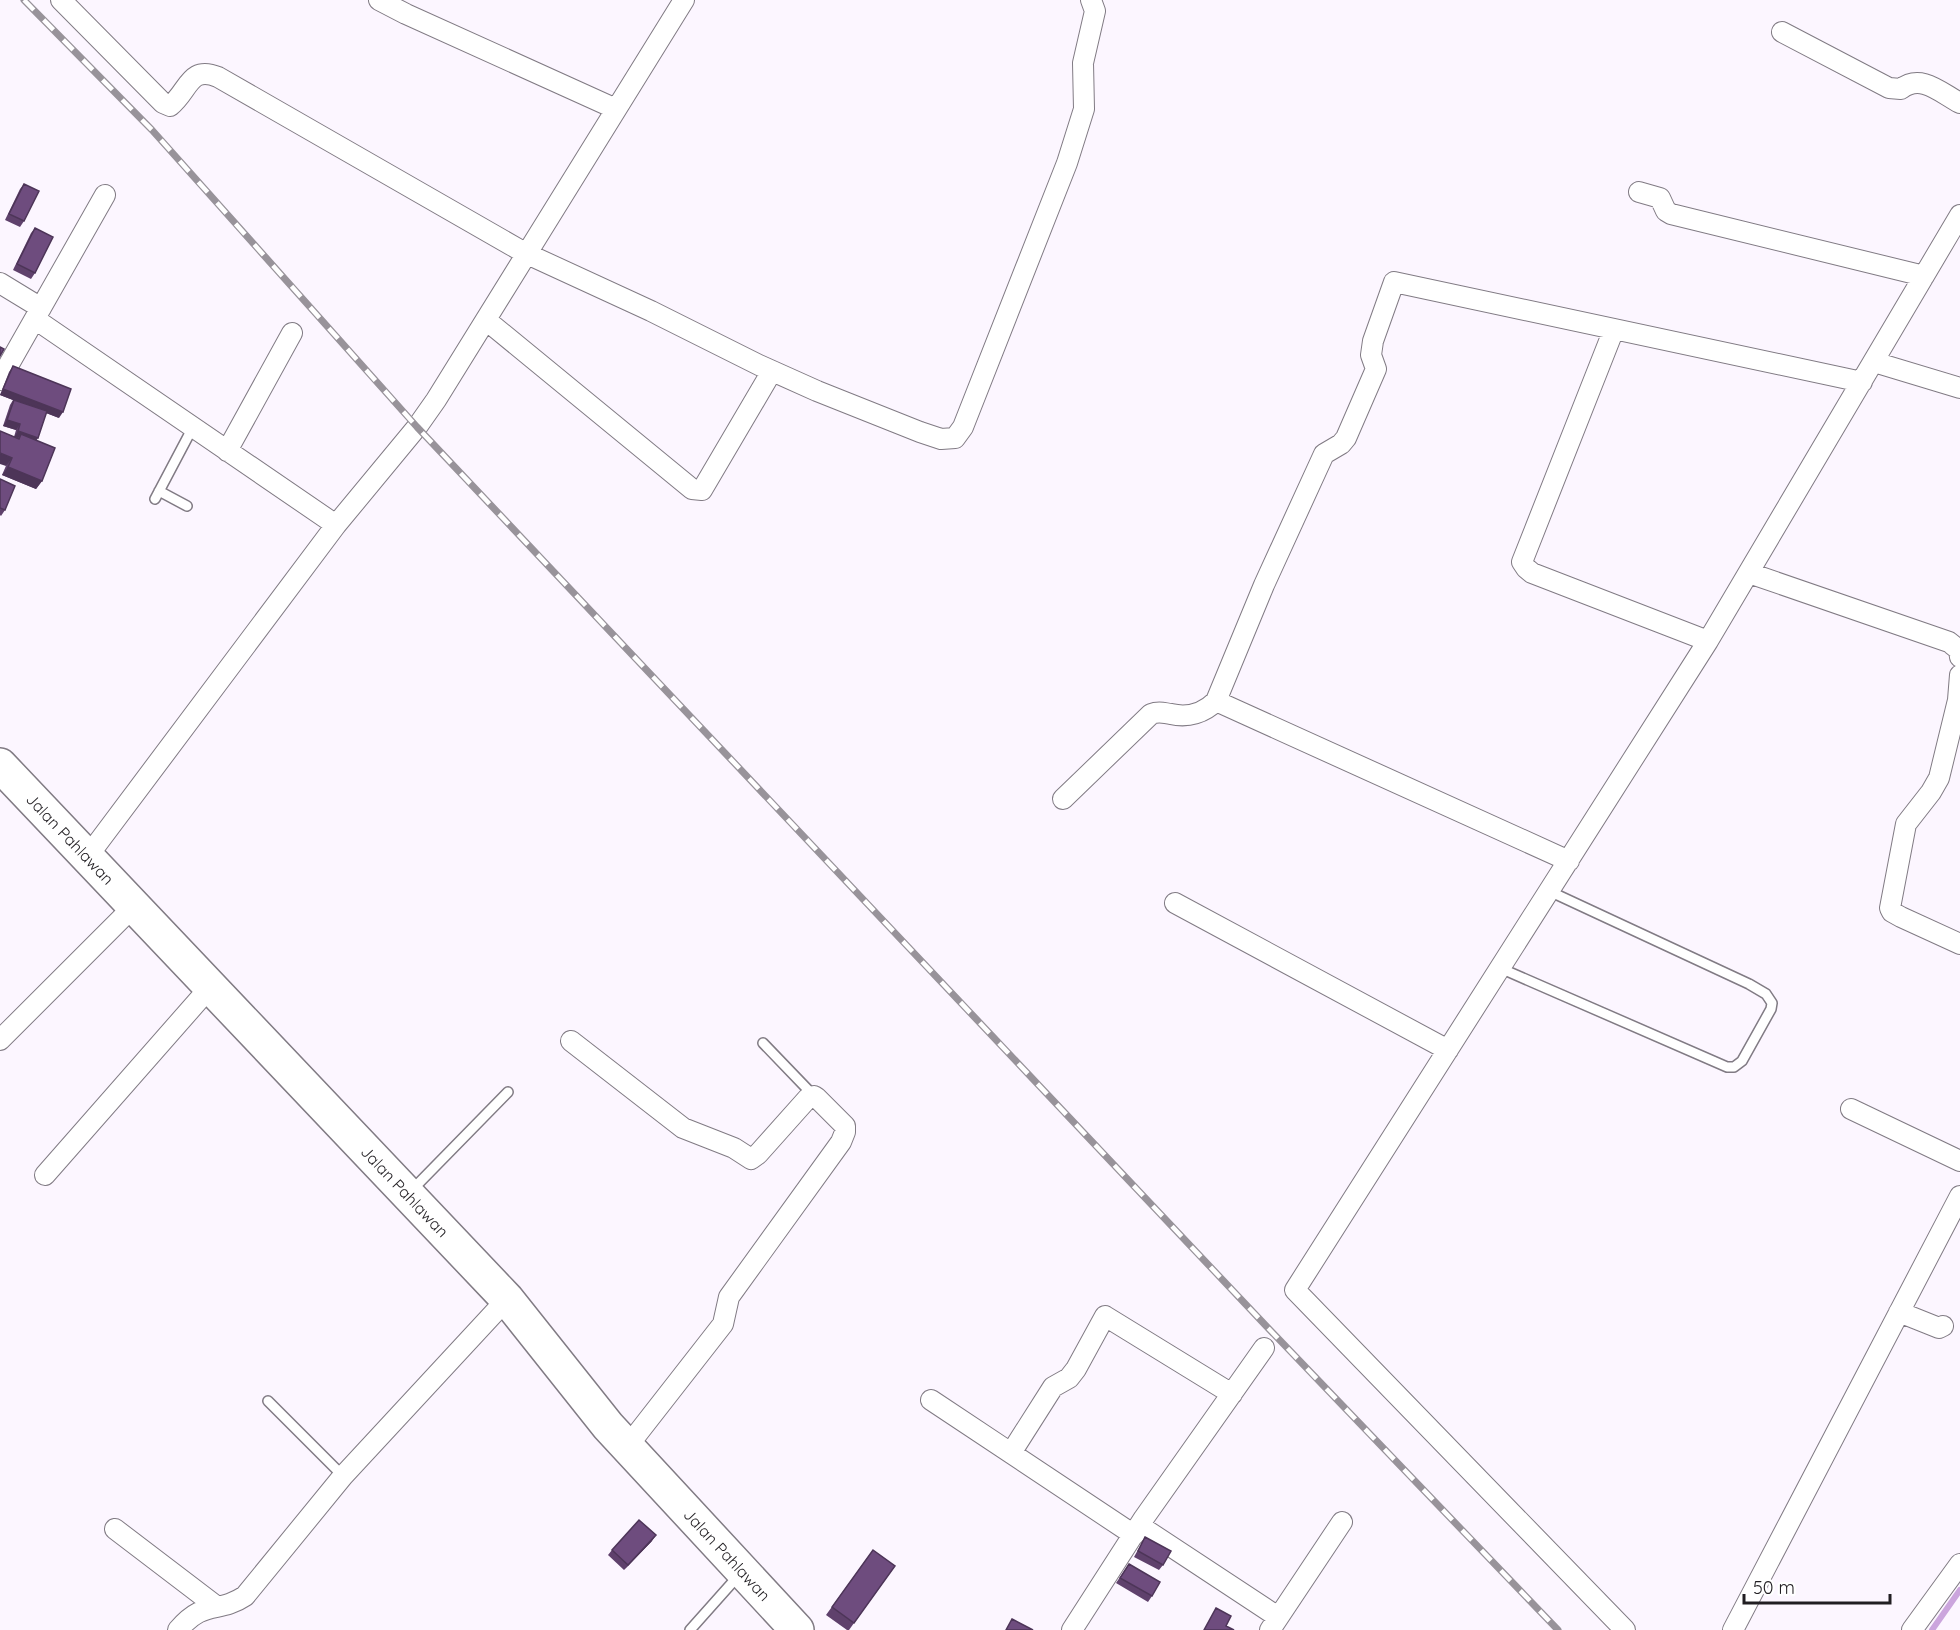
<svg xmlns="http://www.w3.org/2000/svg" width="1960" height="1630" font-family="Quicksand,sans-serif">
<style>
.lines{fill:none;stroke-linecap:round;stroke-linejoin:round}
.stream{stroke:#cba5dd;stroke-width:6}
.lane-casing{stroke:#817b84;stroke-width:12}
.street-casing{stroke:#817b84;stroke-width:22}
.highway-casing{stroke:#817b84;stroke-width:36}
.lane{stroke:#fff;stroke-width:9}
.street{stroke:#fff;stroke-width:20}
.highway{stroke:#fff;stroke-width:33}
.rail-casing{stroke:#98939a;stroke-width:7}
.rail{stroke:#fff;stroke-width:4.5;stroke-dasharray:14;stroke-linecap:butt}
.wall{fill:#5f416c}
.shaded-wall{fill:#4d3558}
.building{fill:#6e4c7e;stroke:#4d3558;stroke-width:1.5}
.labels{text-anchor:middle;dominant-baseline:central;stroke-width:6;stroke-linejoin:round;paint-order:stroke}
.street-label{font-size:16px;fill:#211e22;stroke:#fff}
</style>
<rect width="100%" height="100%" fill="#fcf6ff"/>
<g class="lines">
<path class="stream" d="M1932 1630 1960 1590"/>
<defs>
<path id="lane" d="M159 491 187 506
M155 499 193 427
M1500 968 1727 1067H1734L1742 1061 1771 1009 1772 1003 1766 994 1749 984 1549 891
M763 1043 814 1096
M412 1190 508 1092
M268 1401 343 1476
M690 1630 739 1575"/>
<path id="street" d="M61 0 163 103 170 106C189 91 189 65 218 77L525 253 651 311 759 365 817 391 920 432 941 439 955 438 963 427 1067 163 1084 109 1083 63 1095 11 1091 0
M379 0 406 14 616 109
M1782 32 1889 88 1901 89C1921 73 1941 93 1960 103
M1639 192 1660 198 1666 211 1671 214 1924 276
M0 283 41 308
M35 319 336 525
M486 320 692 489 702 490 772 371
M1614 329 1522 562 1526 568 1532 573 1708 641
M1874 362 1960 388
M0 380 105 195
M227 451 292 333
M1749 573 1949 642 1959 650 1960 657
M1960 675 1958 700 1939 778 1931 792 1906 824 1890 908 1892 912 1901 917 1960 944
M1216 701 1569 861
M1063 799 1151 714C1159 711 1163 713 1171 714 1188 718 1204 713 1216 701L1264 585 1324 454 1341 444 1346 438 1376 369 1371 355 1373 341 1394 282 1862 382
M88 856 336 525 417 427 436 400 684 0
M1175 903 1448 1050
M0 1040 135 905
M571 1041 683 1128 734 1148 751 1159 758 1154 808 1098 814 1096 817 1098 845 1126V1132L841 1142 729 1297 723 1324 627 1447
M1851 1109 1960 1161
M45 1175 211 986
M1899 1312 1939 1328 1943 1326
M931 1400 1134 1535
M1011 1453 1053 1387 1069 1378 1076 1369 1105 1316 1232 1394
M1140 1526 1278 1617
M115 1529 216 1606
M178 1630C204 1599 218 1614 245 1596L343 1476 507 1299
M1072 1630 1144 1518 1264 1348
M1270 1630 1342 1522
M1625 1630 1295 1290 1708 641 1960 215
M1733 1630 1960 1196
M1912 1630 1960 1564"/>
<g id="highway">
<path id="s1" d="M0 765 507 1299 608 1426 797 1630"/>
</g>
</defs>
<use href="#lane" class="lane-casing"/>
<use href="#street" class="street-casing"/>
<use href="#highway" class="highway-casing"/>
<use href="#lane" class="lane"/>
<use href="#street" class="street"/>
<use href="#highway" class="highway"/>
<defs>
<path id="rail" d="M24 0 152 130 417 427 1269 1329 1558 1630"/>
</defs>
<use href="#rail" class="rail-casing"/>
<use href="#rail" class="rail"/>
</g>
<path class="wall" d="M24 184V221L20 227 5 220 20 189Z
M35 228V273L31 279 13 270 31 233Z
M13 366 59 418 46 413 36 440 42 481 36 489 2 475 18 438 14 437 16 430 3 426 10 405 13 400 0 395 9 372Z
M0 479 5 510 1 516 0 515Z
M1145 1537 1163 1565 1159 1570 1134 1557Z
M652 1541 624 1570 608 1555 612 1550Z
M873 1550 895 1566 849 1630H847L826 1615Z
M1129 1564 1152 1596 1148 1602 1116 1583Z"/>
<path class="shaded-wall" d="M3 389 63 412 59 418 0 395Z
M7 420 20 424 16 430 3 426Z
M18 431 38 438 34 444 21 434 18 438 14 437Z
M0 453 12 458 6 466 0 464Z
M8 467 42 481 36 489 2 475Z
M656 1535 652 1541 624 1570 628 1565Z"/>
<path class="building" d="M24 184 39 191 24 221 9 214Z
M35 228 53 237 35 273 17 264Z
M0 347 4 349 0 356Z
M13 366 71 389 63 412 3 389Z
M14 400 47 411 38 438 18 431 20 424 7 420Z
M0 431 19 439 21 434 55 448 42 481 8 467 12 458 0 453Z
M0 479 15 486 5 510 0 508Z
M639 1520 656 1535 628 1565 612 1550Z
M1145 1537 1171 1551 1163 1565 1138 1551Z
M873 1550 895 1566 854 1623 832 1607Z
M1129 1564 1160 1582 1152 1596 1120 1578Z
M1216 1608 1231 1616 1226 1626 1234 1630H1204Z
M1012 1619 1033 1630H1006Z"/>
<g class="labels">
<g class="street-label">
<text stroke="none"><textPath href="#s1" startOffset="102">Jalan Pahlawan</textPath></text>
<text stroke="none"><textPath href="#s1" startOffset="588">Jalan Pahlawan</textPath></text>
<text stroke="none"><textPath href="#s1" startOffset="1074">Jalan Pahlawan</textPath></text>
</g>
</g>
<path d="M1744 1594v9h146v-9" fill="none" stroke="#211e22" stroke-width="3"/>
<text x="1753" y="1594" font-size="18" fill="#211e22" stroke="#ffffff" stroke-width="4.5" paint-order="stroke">50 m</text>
</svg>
